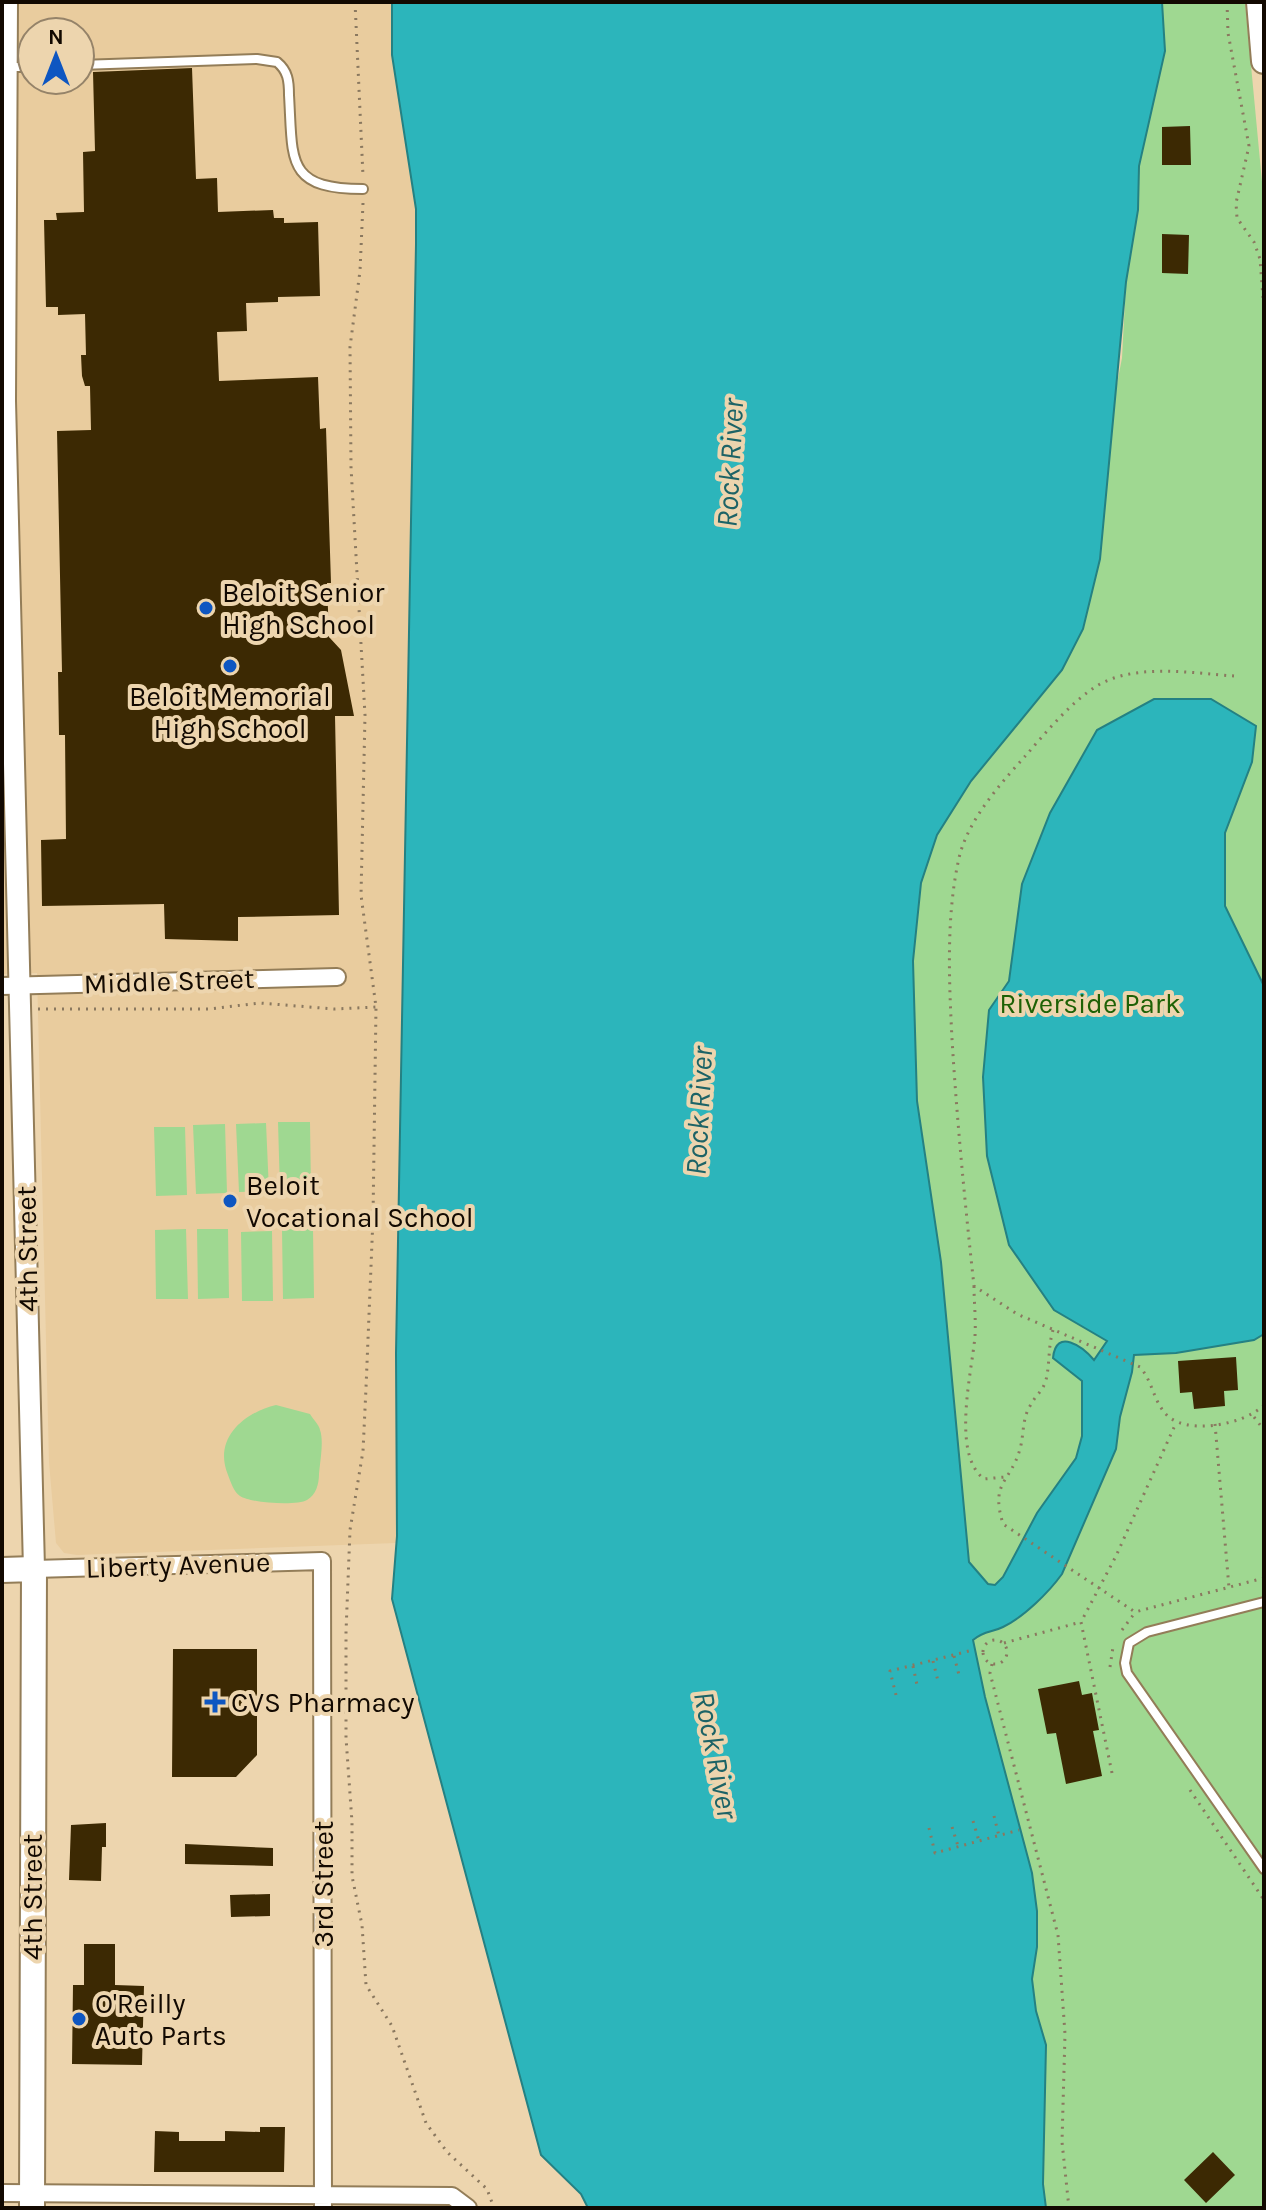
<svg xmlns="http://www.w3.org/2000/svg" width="1266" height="2210" font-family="Karla,sans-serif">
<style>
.built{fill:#e9cc9e;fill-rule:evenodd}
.green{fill:#9fd891}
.water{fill:#2cb5bb;stroke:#248183;stroke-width:2}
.building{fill:#3c2903}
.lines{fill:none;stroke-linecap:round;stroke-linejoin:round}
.service-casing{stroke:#937d58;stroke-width:12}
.minor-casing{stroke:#937d58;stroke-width:20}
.tertiary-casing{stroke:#937d58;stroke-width:24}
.primary-casing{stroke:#937d58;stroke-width:28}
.path{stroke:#8a785f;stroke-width:3;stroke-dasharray:2 6;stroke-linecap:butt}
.service{stroke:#fff;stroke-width:8}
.minor{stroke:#fff;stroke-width:16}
.tertiary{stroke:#fff;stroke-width:20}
.primary{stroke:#fff;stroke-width:24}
.poi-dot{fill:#0e56c1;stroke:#edd5ae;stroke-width:3}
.labels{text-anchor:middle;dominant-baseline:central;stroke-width:8;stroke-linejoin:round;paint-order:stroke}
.poi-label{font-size:28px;fill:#120901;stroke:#edd5ae;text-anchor:start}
.street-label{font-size:28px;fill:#120901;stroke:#edd5ae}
.park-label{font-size:28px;fill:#1e6105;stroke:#edd5ae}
.water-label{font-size:30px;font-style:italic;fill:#1d6366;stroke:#edd5ae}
</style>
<rect width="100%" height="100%" fill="#edd5ae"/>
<path class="built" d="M2 2H392V55L416 209V244L396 1353V1543L77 1555 64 1553 56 1543 49 1462 37 973 2 974ZM32 32H80V80H32Z"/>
<path class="green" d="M1162 2H1245L1264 203V2208H1046L1043 2184 1036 2011 1032 1979 1037 1947V1911L1032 1873 985 1697 973 1640 969 1562 941 1262 917 1101 913 961 921 883 937 835 971 781 1062 670 1083 629 1100 559 1116 389 1122 358 1126 282 1138 210 1139 166 1165 51Z
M278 1122H310L311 1191H280Z
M266 1123 269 1191 239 1192 236 1124Z
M225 1124 227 1193 196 1194 193 1125Z
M154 1127H185L187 1195 156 1196Z
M186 1229 188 1299H156L155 1230Z
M197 1229H228L229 1298 198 1299Z
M282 1229H313L314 1298 283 1299Z
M272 1231 273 1301H242L241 1232Z
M276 1405 310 1414C313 1419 319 1425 320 1430 324 1441 320 1462 319 1474 319 1484 316 1495 307 1500 297 1506 250 1503 240 1496 234 1492 231 1483 228 1475 213 1439 243 1413 276 1405Z"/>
<path class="water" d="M392 2H1162L1165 51 1139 166 1138 210 1126 282 1100 559 1083 629 1062 670 971 781 937 835 921 883 913 961 917 1101 941 1262 969 1562 988 1584 995 1585 1003 1577 1037 1513 1076 1458 1082 1436V1381L1053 1358C1056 1327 1083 1347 1094 1360L1107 1341 1054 1310 1009 1245 987 1156 983 1077 989 1010 1009 981 1022 884 1050 813 1097 730 1154 699H1211L1256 726 1252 762 1225 833V906L1264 986V1334L1254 1340 1176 1353 1134 1355 1132 1372 1120 1417 1116 1449 1062 1574C1049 1592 1024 1617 1003 1627 991 1633 985 1630 973 1640L985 1697 1032 1873 1037 1911V1947L1032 1979 1036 2011 1046 2045 1043 2184 1046 2208H588L581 2194 541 2155 392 1599 397 1536 396 1353 416 244V209L392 55Z"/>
<path class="building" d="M192 68 196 179 217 178 218 212 273 210 274 218H284V223L318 222 320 296 278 297V302L246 303 247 331 217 332 219 381 318 377 320 429 326 428 331 583H327L329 637 341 650 354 716H335L339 915 238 917V941L165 939 164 904 42 906 41 840 66 839 65 735H59L58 672H62L57 431 91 430 90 386H85L82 376 81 355H86L85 314 58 315V307H46L44 220H57L56 213 84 212 83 152 95 151 93 72Z
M1190 126 1191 165H1162V127Z
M1162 234 1189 235 1188 274 1162 273Z
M1236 1357 1238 1390 1224 1391 1225 1406 1194 1409 1192 1392 1180 1393 1178 1361Z
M173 1649H257V1755L236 1777H172Z
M1079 1681 1082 1695 1092 1693 1099 1730 1093 1731 1102 1776 1066 1784 1056 1733 1047 1734 1038 1689Z
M106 1823V1847H102L101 1881 69 1880 71 1825Z
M185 1844 273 1848V1866L185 1864Z
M270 1894V1916L231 1917 230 1895Z
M84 1944H115V1985L144 1986 142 2065 72 2064 73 1985H84Z
M260 2127H285L284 2172H154L155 2131 179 2132V2141H225V2131L260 2132Z
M1213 2152 1235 2175 1206 2203 1184 2180Z"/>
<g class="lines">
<defs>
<path id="service" d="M80 65 257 59 277 62C288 71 289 81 289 95 293 160 285 189 363 189
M8 67H32
M1264 1602 1147 1632 1129 1643 1125 1663 1127 1673 1264 1869"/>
<path id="minor" d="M2 986 337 977
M34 1569 322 1561 323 2208
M2 2193 452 2196 468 2208"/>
<path id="tertiary" d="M7 2 5 401 34 1569"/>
<path id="primary" d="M1259 2 1264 61
M2 1570 34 1569 32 2208"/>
</defs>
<use href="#service" class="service-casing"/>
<use href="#minor" class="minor-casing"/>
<use href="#tertiary" class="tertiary-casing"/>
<use href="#primary" class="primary-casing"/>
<path class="path" d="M355 2 363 176
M1227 2 1228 33 1249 146 1236 203 1237 218 1254 242 1260 259 1264 310
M363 203 360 271 350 347 351 467 365 715 361 895 376 1007 373 1218 366 1388 363 1451 350 1530 346 1632V1738L352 1822V1876L362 1925 366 1985 392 2026 426 2123 447 2152 487 2189 494 2208
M1234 676C1190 673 1130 662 1092 689 1068 706 1047 731 1028 753 1002 782 968 819 959 858 946 916 949 980 952 1039 957 1121 965 1204 974 1286L1017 1314 1140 1367C1152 1381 1153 1398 1164 1412 1183 1437 1244 1425 1264 1405
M38 1009H209L260 1003 334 1009 376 1007
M974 1286C974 1302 976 1319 975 1336 972 1372 951 1454 984 1479L1005 1477
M1053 1330C1048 1347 1050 1363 1046 1380 1043 1391 1035 1396 1030 1406 1022 1419 1024 1435 1020 1449 1010 1484 990 1481 1003 1524L1135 1612 1264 1578
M1254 1417 1264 1430
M1215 1424 1229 1588
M1122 1630 1134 1614
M983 1652a12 12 0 1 1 24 0a12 12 0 1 1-24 0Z
M1004 1643 1081 1622
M954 1656 959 1675
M933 1661 938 1681
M992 1664 990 1673 1058 1935 1065 2034 1062 2142 1069 2208
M913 1666 917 1685
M1110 1667 1113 1647
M896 1695 890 1671 973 1650
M1112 1773 1081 1622 1116 1556 1176 1423
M1190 1790 1264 1900
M994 1816 999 1836
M973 1821 979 1841
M952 1827 958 1846
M929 1828 935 1853 1019 1830"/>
<use href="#service" class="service"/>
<use href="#minor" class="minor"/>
<use href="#tertiary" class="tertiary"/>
<use href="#primary" class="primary"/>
</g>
<g class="poi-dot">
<circle cx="206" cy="608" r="8"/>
<circle cx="230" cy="666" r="8"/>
<circle cx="230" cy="1201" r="8"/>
<path d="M211 1690h8v8h8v8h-8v8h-8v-8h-8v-8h8z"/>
<circle cx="79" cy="2019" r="8"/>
</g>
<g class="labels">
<g class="poi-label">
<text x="222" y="592">Beloit Senior<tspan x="222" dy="32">High School</tspan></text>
<text x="230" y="696" text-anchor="middle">Beloit Memorial<tspan x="230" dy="32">High School</tspan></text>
<text x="246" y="1185">Beloit<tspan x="246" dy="32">Vocational School</tspan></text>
<text x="231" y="1702">CVS Pharmacy</text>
<text x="95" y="2003">O'Reilly<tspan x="95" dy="32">Auto Parts</tspan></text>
</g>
<g class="street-label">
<text transform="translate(169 981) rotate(-2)">Middle Street</text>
<text transform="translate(27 1249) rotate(-91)">4th Street</text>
<text transform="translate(178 1565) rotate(-2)">Liberty Avenue</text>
<text transform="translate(323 1884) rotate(-90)">3rd Street</text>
<text transform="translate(32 1897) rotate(-90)">4th Street</text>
</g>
<g class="park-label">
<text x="1090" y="1003">Riverside Park</text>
</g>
<g class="water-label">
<text transform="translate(730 463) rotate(-87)">Rock River</text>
<text transform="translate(699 1111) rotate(-87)">Rock River</text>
<text transform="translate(716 1755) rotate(79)">Rock River</text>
</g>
</g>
<rect width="1266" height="2210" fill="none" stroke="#120901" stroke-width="8"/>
<g transform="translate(56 56)"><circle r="38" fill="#edd5ae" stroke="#958369" stroke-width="2"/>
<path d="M0-6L14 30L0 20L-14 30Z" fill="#0e56c1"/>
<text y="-12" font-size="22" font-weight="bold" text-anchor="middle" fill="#120901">N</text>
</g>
</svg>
